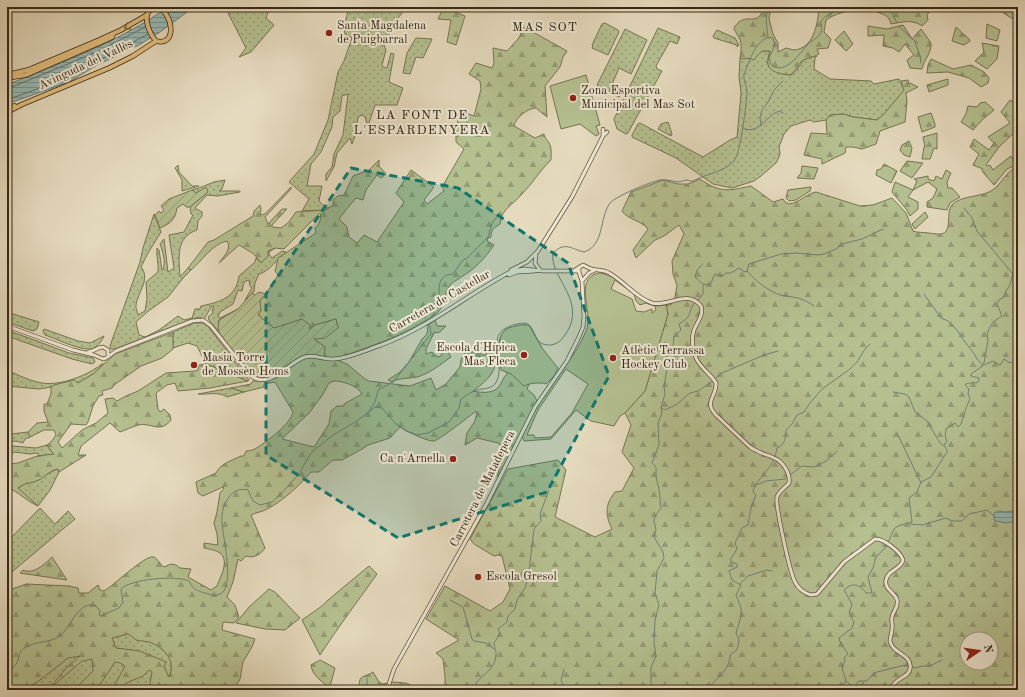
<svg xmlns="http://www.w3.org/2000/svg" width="1025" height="697" font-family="'Old Standard TT',serif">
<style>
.grass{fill:url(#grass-dots);stroke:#767452}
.forest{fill:url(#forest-firs);stroke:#767452;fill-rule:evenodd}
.garden{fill:url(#garden-furrows);stroke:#767452}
.pitch{fill:#b5c091;stroke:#767452;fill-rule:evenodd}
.water{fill:url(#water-rules);stroke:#708075}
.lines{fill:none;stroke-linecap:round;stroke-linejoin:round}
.shore{stroke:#667165;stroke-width:1}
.stream{stroke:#708075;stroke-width:1}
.minor-casing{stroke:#62543e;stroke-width:4.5}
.major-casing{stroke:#372814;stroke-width:5.5}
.minor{stroke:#eee7d4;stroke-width:3}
.major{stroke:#e2bd7e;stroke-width:4}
.oneway{stroke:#846b44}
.marked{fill:#0f766e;fill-opacity:0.2;stroke:#0f766e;stroke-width:3;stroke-dasharray:8 5;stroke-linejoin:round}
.poi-dot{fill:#8f2418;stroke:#eee7d4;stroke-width:1.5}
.labels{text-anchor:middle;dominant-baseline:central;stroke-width:4;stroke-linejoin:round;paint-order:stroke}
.poi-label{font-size:12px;fill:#372814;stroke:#eee7d4;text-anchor:start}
.street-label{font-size:12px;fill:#372814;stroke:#eee7d4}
.neighbourhood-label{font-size:13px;letter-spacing:1px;fill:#372814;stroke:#eee7d4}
</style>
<defs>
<pattern id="grass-dots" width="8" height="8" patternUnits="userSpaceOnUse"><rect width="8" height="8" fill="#b5c091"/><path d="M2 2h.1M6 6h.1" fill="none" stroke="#949c75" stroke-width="1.8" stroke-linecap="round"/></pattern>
<pattern id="forest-firs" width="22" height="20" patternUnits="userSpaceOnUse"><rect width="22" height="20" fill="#b5c091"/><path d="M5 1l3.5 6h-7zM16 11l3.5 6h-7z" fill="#949c75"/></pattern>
<pattern id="garden-furrows" width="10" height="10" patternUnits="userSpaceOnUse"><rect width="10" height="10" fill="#b5c091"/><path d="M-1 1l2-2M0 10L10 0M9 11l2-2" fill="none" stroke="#949c75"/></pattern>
<pattern id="water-rules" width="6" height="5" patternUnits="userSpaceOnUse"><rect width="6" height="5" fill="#96bab6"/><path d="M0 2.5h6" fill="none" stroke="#7b9793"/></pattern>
</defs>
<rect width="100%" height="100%" fill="#e5dabd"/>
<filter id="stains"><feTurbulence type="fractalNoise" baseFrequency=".005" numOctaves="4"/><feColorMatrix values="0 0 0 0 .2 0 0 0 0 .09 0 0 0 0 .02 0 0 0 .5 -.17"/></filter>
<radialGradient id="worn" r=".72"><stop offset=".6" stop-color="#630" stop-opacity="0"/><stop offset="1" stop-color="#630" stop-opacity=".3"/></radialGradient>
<path class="grass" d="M225 7H270L266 18 274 25 251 52 239 57 246 48Z
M349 7H405C402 18 389 22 389 36L382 40 386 50 382 65 383 67 387 68 391 53 394 54 389 82 403 88 397 105H375L369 123 367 124 365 117 362 115 358 117 355 136 352 144 350 138 337 153 334 167 326 181V174L332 167 334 154 343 135 348 94 342 96 340 111 333 117 332 127 321 152 311 164 307 186H322L319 201 326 208 331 207 326 210 302 211 309 199 289 182 314 154 328 120 338 72 344 61 352 38 345 34 344 27Z
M605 23 618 30 619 32 608 55 592 48 593 46 592 45 602 24Z
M658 28 680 37 677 44 670 41 656 66 657 69 662 71 628 133 626 134 617 129 614 119Z
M625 29 647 40 631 74 619 68 610 89 620 94 619 97 597 85Z
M717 30 735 38 739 45 737 47V45L714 38 713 36Z
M416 38 432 39 423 58 416 57 410 74 403 73 407 53Z
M762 51H770C766 65 766 69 781 73 785 74 787 75 791 75 803 67 798 57 817 56L815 58 814 69 830 79 871 81 874 84 899 79 905 90 883 116 877 120 853 117 844 114 830 115 826 120 814 122 810 120 791 126 784 134 779 147 780 153 779 157 776 163 761 176 754 181 732 188 713 184 676 158 632 137V135L638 124 640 123 703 157 730 140 737 137 741 93 739 77 740 58C747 60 756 56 762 51Z
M668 122 672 134 671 136 658 129 661 124Z
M178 165 179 172 192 186H199L182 191V180L175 168Z
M225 180 222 189 219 191H240V192L218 196 207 195 195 208 202 212V216L198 221 197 230C175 237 179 259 180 277L188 268 191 270 184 277 168 297 147 312 136 322 139 335 145 337 159 330 178 316 184 320 192 318 195 309H200L201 306C220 302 236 298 239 276L255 262 256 258 261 263 268 256V251L275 248 269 252V254L272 258 282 251 286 252C278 258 269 272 259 274L255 283 254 292 245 300 252 288 250 286 249 280 244 282 242 291 238 290 233 304 220 312 218 317 220 318 238 309 219 320 218 331 209 320 208 317 213 313 212 311 214 306H212L204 319 199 317 192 319 115 349H111L110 346 140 262 143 248 154 214 161 232 148 253 141 267C152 280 135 295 136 308 137 311 138 313 138 315L145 311 147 299 146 282 158 272C159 264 156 256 157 248L159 250 162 270H163C166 262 163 252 160 244L164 239 168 272 174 268 169 235 184 232 193 215 191 214 190 207 208 192 196 193 192 190 199 188 214 182Z
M7 312 39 322 37 329 33 331 7 322Z
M194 323H202L207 325 249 380 248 381 206 364 197 346 188 343 173 348V332Z
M44 329 78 341 90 343 104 336C102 341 96 348 91 349 78 350 57 339 45 335L43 332Z
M7 330 69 353 93 358 94 359 95 362 92 364 72 359 7 336Z
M103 363 99 369 93 374 78 383 39 389 7 386V370C18 375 30 381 42 383 61 386 89 375 103 363Z
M231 388 244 392 227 397C218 391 208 395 198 394Z
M28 432 30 437 25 439 23 443 16 441 7 442V437L11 434Z
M47 445 51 451 54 454 39 456 38 453 30 454 14 452 7 457V450L13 446 36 448Z
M57 469 59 472 50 490 38 506 18 489 24 483 31 482Z
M40 508 55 524 68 511 75 519 7 576V542Z
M127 630C145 639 176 647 171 672 170 678 166 684 164 690H13L63 659Z"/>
<path class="forest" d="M444 7H457L455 12 465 16 456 45 447 42 451 20 438 19Z
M763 7H771L769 19 773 34 778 43V52L786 48C790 49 795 51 799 49 815 44 818 21 819 7H933L927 15 928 20 922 26C913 19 902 22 891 24 889 16 885 15 877 12V10C861 8 840 10 826 20L824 32 831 39 828 48 817 49 819 54C813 58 806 57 801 62 796 67 796 72 789 75 781 74 766 72 768 60 768 57 770 54 770 51H762L757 56 754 60 748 58 744 59 740 58C741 52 742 46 740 40 739 36 735 33 734 28 745 9 759 30 763 7Z
M995 7H1018V17L1011 18Z
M987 24 1000 30 997 41 986 38Z
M903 25 912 39 921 29 931 43C932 52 924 60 922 69L910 68 907 60 914 55 905 44 899 52 893 48 883 46 884 35 868 36V26L887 29Z
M524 27 567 51 563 57 560 67 545 86 547 117 536 108C528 108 515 118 514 126L535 138 544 134C545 139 547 139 549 143 552 148 551 154 551 160 540 170 533 183 522 194 513 205 501 209 500 224 494 228 491 229 491 237L488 238 487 241 494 245C486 257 474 270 461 277 458 280 454 281 451 284 444 291 446 304 439 311 433 317 425 321 418 325 394 339 368 347 341 357L339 361 347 364 365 379 369 381 410 386 431 378 436 390 446 384 460 367 461 360 465 352H479L482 355H485L490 349H492C503 367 487 381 473 391 482 393 495 394 500 385 503 380 503 378 507 374 505 365 500 355 499 346 498 329 516 324 529 325L542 348 522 379 529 384 527 389 534 395 537 401 500 476 497 477 505 449 498 443 477 438 465 445 467 433 475 421 477 412H475C468 417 441 439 434 441 428 442 406 431 400 427L390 438 368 445 362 449 342 460H333L319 472H311C299 486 285 499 269 508 263 512 257 512 251 515L265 548C261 554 254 559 246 556L241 561 238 559 233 582 227 597 235 605 239 617 234 623 223 622 222 630 255 639 252 647 243 662 240 679 234 690H164L166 684 161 687 160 690H152L150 683 152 672 149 670 143 676 126 683 121 690H112L125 666 120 663 115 662 101 683 92 690H74L93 671 92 659 82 661 48 690 66 668 80 656 68 658 40 680 24 690H7V591L26 584 69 586 78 588 79 593H88L98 585 100 590 104 591C113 586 145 555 153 557 157 557 160 565 164 567L171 564 176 565 180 568 191 569 188 577 211 590 217 586C220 577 230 561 220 553 216 550 209 549 204 548V543L218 545 217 534 214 523 217 512 220 493 224 488 223 487 203 496 198 493 196 482 216 473C221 463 231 461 241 456H244L246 451C249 451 252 450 255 449 265 443 291 424 293 412L275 382 264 384V387L244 392 231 388 251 384 253 381C275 384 287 366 305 358L310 357 323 360 325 347 314 339 338 328 336 319 315 325 308 330 302 319 274 329 257 315 261 311 260 301 266 294 278 275 275 271 278 258 316 233 315 228C319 225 322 218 320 213L284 249 275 248 268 251V256L261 263 254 254 239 245 219 263C224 256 232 249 227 241 212 244 203 260 191 270L188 268 208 242 214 240 253 216 254 211 260 205 261 209 260 215 265 214 291 187V189L265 217 268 224 282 209H287L272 225V227L281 228 288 223 296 212 326 210 333 205V200L338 196 344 195 353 176 369 170 379 160V166L386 174 381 178 377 175 366 190 363 200 356 198 345 211 339 219 347 227 349 237 357 243 364 235 377 242 404 202 396 193 411 170 434 187 424 200 427 204 444 191 442 187 464 149 456 142V129L460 111 474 116 481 89 480 81 469 74 476 63 492 68 494 63 493 48 507 51 519 38ZM334 381C343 381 358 386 362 394L344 404V406H337L331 411 329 424 314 447 282 439 310 412 323 394 329 383ZM128 634C131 636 134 638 136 640 140 641 145 641 149 642 164 647 177 661 169 677L164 667 166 662 140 651 116 648 112 638Z
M956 27 970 40V41L964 45 952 41Z
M844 31 853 44 846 51 835 40Z
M982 43 999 46 997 59 987 69 975 61 984 52Z
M931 59 953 69 971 65 984 72 989 78 988 83 981 87 969 78 948 72 927 73 928 65Z
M948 79V85L929 92 927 85Z
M908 80 909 84 910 83 918 87 906 93 907 101 905 122 880 131 876 144 862 149 853 147H846L845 153 822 164V159L804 155 811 133 827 134 826 120 830 115 844 114 853 117 877 120 883 115 904 90 901 81Z
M1010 100 1018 105V129L999 147 986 165 988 166 990 165 993 170 1011 156 1014 161 1018 159V164L1007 169 994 185 982 171 983 169 973 165 979 154 970 147 974 139 989 150 994 143 988 137 1010 123 1001 112Z
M985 102 994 110 983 119 973 130 961 122 966 114 968 106 977 107 980 103Z
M931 113 935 124V127L922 132 918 117Z
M937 133V149L934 148 930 159H922L924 147H925L923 137Z
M909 141 912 148 910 157 904 155 900 150 902 145Z
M907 161 923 163 912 178 900 171Z
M884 164 897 171 891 183 876 175 877 170 881 169Z
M802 166 818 168 814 179 797 178 801 173Z
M1018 167V690H445V676L443 659 436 653 459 640 426 619 445 586 490 611 503 602 510 589 502 556 498 555 494 556 474 544 470 539 508 469 558 460 566 470 555 517 595 537 612 529C605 515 605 504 615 492L622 491 634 468 622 452 631 425 625 413 645 391 668 314 666 305H671L675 297 677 285 673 274 672 261 684 234 679 225 664 236 655 240 636 258 633 250 648 229C641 220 628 220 622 211L631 192 663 180 678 184H688L700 179C720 193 728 191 751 186L773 202 783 199 785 202 789 204C799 203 806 194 816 192L860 206 873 205 892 198 906 213 913 231C918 233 923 232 928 233 931 233 934 234 937 234 956 236 943 210 954 203 963 196 978 197 989 192 1000 187 1004 175 1013 169L1015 170V168ZM967 639H991V663H967Z
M946 170 951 173 947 182 948 188H952L960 197 950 203 947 210 927 207V202L933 198 937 189 928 182 913 190 917 181 914 179 928 176V179L934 181 936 176 942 179Z
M895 182 913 190 908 197 918 202V209L910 216 907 210 892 192Z
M811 187 810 191 796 200 789 201 786 198 788 190Z
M925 212 928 217 915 229 912 224Z
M435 320 437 326H446L440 332 434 333 426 349V354L432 352 436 356 440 357 444 350 448 352 451 357C441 364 429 374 417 377 408 379 401 377 392 382L388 380 400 372 409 362 422 339 427 334 428 325Z
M173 332V349L162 358 141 366 114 385 112 388 102 391 103 395 99 396 93 406 88 422 86 425 71 424 58 442 62 448 82 430 96 423 108 413 105 399 113 398 117 401 126 396 138 391 166 373 195 371 198 370 199 365 206 364 248 381 210 388 178 391 175 383 167 385 156 393 158 409 160 412 164 409 170 415 171 420C160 434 151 422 138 425 132 427 125 430 120 432L110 423 81 446 78 455H86L59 472 58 469C49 470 44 479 36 481 29 484 24 483 18 488L38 506C28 502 21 494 11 489L10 491 12 493 7 502V464L18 463 37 456 54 454 51 451 47 445 51 442 56 435 54 430H44L30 437 28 432 37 423 48 422 44 411V404H47L51 394V387L54 385 74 380 78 383 93 374 115 354Z
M52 557 67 580 20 573 23 570C33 575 45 564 52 557Z
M369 566 377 574C358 601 338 627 320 655L302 620C310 614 322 607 328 600Z
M269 589 275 592 300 618 285 630 265 629 236 623 249 607Z
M320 660 335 668 330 686 329 687C321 681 312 675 311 665Z
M373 672 379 682 383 684 392 682 406 683 422 690H359C359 673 362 679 373 672Z"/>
<path class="garden" d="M206 187 208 192 190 207H186L183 204 177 208C175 220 171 223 160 228L155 215 159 211 161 213 164 210 161 206 169 199 192 190 196 193Z
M259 292 266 294 260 301 261 311 258 315 274 328 302 319 310 325 309 329 315 325 336 319 338 328 325 338 314 339 325 347 324 357C318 356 312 353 306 355 290 358 274 384 256 376 245 372 226 342 218 331L219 320 238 309 252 293 255 295Z"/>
<path class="pitch" d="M586 75 600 125 596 126 599 134 596 136 580 124 561 129 550 86Z
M598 273C618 274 632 295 649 304L656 306 666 305 668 314 645 391 625 413 620 416 614 426 591 421 576 410 551 439 524 441 522 436C530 420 537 405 548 390 561 371 577 353 586 331 594 313 573 280 598 273ZM615 280 634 294 636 301 640 305 646 303 655 306 656 310 652 313V309L644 312 636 311 632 299 611 289ZM566 369 588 384 572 413 551 437 535 438 534 435H527L538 410Z
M520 325H529L542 348 558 368 554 376 546 384C540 382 530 383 524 386L511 374 501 370C500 360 496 337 505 330 509 327 516 326 520 325Z"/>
<path class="water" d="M168 7H194L160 32 139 45 97 65 69 82 7 104V85C62 62 119 42 168 7Z
M998 511 1006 512 1011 511 1017 512 1018 521 1006 523 996 521 994 520V513Z"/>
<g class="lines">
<path class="shore" d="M7 89 97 52 145 27
M7 100 67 78 148 34"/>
<path class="stream" d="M880 7C890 11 902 11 912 7
M1005 7 1007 9 1018 12
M891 11 897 23
M899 26 910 37 918 43
M768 37C767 26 764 17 769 7
M915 42 920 56 921 63
M761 126 760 117 762 110 768 102 774 90 783 81
M743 128C755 134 763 123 771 116 773 113 776 113 779 111L783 113
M1017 184 1015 200 1018 204
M964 208 972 218 977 231 1012 273
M703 264 697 270 695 277 703 284 710 285 715 274 722 276 726 273H731L739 268 745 272 747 271 749 264 781 254 796 253 818 255 824 254 836 249 842 244 862 239 883 229
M747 271C756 281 769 292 781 295 795 298 802 297 814 306
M924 294 941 318 948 321 957 330 962 338 975 355 977 359 982 364
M698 300 703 294V285
M425 318C425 310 433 307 437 300 441 293 437 285 442 279 446 274 448 275 453 274L462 261 467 258 488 237 492 223 501 212
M982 366 993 361 1000 365 1004 359 1008 362 1018 364
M715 379 722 373 764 355 778 351
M893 392 905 394 909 397 915 412 927 421 940 443 944 446
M661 408 665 410 677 404 690 393 698 391 713 381
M369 411 375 402 378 390 393 382 431 334 430 326
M897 433 921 483
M790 475 802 466 814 467 826 461 837 451
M756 485 766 481 785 479 788 477
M910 524 922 525 946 518 952 521H962L969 514 987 510 994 516
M740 584 748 576 767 570 772 571
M450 600 463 607 472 639 474 641 486 643 494 649
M564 669 561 680 565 690
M7 675C10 671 14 667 17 663 19 658 19 652 23 649 34 640 51 644 61 635 70 627 80 599 96 606L100 611 99 615 101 616 119 608 123 602 121 589C130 579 177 575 189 581 193 589 197 591 205 593 209 594 214 596 217 595 239 592 220 531 222 517 222 509 225 503 229 497 233 491 241 488 248 490L253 501 260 505 272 502 279 496 299 474 309 456 313 451 333 435 357 421 375 407 382 408 396 424 406 431 417 435 428 433 449 422 459 408 461 399C465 396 470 393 474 391 481 388 490 390 495 384 508 366 484 337 508 327 514 324 520 323 526 323 535 327 534 341 543 344 549 346 555 345 560 341 564 337 568 331 570 326 582 297 549 275 553 253 565 241 571 249 584 252 605 245 599 218 610 203 616 196 650 182 660 180 666 179 672 181 678 182 681 182 684 180 687 180 689 181 691 181 693 181 705 174 724 172 734 161 740 156 747 101 747 92 747 86 743 80 744 74 749 63 757 34 773 38L775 45 769 58 771 65C785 76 800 53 808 44 812 40 818 38 820 34 823 30 821 25 821 21 830 10 844 10 857 7
M846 681C845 674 839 668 845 661L844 658 848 654 840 642 839 638 852 628 854 622 849 613 852 604 844 590C853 582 859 584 866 593H872L868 577 873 568 876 557 886 547 894 529 898 526 912 522 909 498 917 492 921 482 931 477 947 452V450L944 445 947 441 945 436 946 429 955 423 958 427 961 424 966 408 970 399 968 394 969 389 965 385C969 381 975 385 979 381V378L971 376V374L981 367 984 363 988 340 987 333 993 322 1002 316 997 304 999 300 1004 297 1006 291 1010 285 1013 273 1018 266
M367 690V678
M478 690 476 683C483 674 495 669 496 656 497 652 494 647 494 643L500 634 498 629 507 622 508 616 515 609 517 600 525 588 527 582V575L529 571 534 529 541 521 540 514 549 490
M658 690 656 687 651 684V667L656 656 654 643 655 620 659 605 655 593 657 571 664 558 663 552 654 537 656 530 654 521 655 516 661 508 659 489 656 477V467L652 463 659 445 658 423 662 413 661 408 665 394 664 387 667 368 664 359C673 351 673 349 674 337L681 330 679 324C692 317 688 313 694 303
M707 690C714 680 731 669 730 655L737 650 738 646 739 640 736 633 741 616V608L736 595 741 585 732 580 729 571 737 567V564L732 562 730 560 737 549 735 543 742 528 748 525 751 508 756 495 753 492C753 484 768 471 772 463 775 459 776 453 777 448 785 445 786 437 786 430L792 424 797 415 804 412 810 403 822 389 850 369 857 362 865 349 870 344
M833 690 839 688 846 681 852 686 856 685 859 681H867L873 674 877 672 901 666 907 665 915 668 922 666H930L942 660"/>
<defs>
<path id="minor" d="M603 129V136
M536 255 535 263 540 270
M511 270 527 262 538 251 572 197 603 136 607 132
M575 270 583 265C585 266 587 267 589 268 595 271 603 269 609 273 624 281 636 298 652 303 670 307 687 289 701 306 704 315 697 322 694 330 691 339 693 350 696 358 701 369 711 374 716 383 717 397 703 401 716 415L750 447C765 458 778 453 787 471 789 475 790 478 789 483 785 488 779 491 777 497 775 505 790 573 795 582 798 588 804 593 811 595L817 594 844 562 875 539C883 538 901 552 903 560 901 570 888 569 886 580 884 590 895 592 897 600 899 607 893 611 892 617 891 621 893 625 892 629 892 633 890 637 890 641 892 654 913 654 910 669 909 678 895 677 890 690
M543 271H577
M509 275 517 272 535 271
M582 281 589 273 595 270
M7 326 73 350 94 355 103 359 106 358 116 351 192 321 203 320 211 326 251 376C271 390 288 362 305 357 314 354 324 360 334 359 350 358 366 350 381 345 428 328 468 294 512 271L524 269 543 271
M88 352C96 351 97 347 103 347L108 350V355
M387 690 394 669 487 503 535 407 567 361 578 339 583 327 584 317 582 281 579 272V268"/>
<path id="major" d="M156 7C139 11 149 33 156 41 178 47 173 12 157 7
M7 75 28 70 99 40 121 30 147 15
M7 78 26 75 106 40 112 37 113 34
M7 108 15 106
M7 115 11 110 23 104 109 68 133 56 156 41"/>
</defs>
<use href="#minor" class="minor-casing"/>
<use href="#major" class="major-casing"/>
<use href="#minor" class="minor"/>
<use href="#major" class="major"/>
</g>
<defs><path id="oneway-chevron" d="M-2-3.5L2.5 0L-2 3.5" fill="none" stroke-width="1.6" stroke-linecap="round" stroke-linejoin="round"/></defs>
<use class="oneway" href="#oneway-chevron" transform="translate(127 27) rotate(152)"/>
<path class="marked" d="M351 168 458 188 568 263 609 376 547 492 398 538 266 455V294Z"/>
<g class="poi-dot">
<circle cx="329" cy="33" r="4"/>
<circle cx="573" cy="98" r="4"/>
<circle cx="524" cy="355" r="4"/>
<circle cx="613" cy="358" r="4"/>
<circle cx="194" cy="365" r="4"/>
<circle cx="453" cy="459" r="4"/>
<circle cx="478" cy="577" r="4"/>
</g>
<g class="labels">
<g class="poi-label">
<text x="337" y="26">Santa Magdalena<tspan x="337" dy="14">de Puigbarral</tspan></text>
<text x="581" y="91">Zona Esportiva<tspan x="581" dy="14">Municipal del Mas Sot</tspan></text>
<text x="516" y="348" text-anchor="end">Escola d'Hípica<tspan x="516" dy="14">Mas Fleca</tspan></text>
<text x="621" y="351">Atlètic Terrassa<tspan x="621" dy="14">Hockey Club</tspan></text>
<text x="202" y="358">Masia Torre<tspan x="202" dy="14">de Mossèn Homs</tspan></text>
<text x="445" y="459" text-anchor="end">Ca n'Arnella</text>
<text x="486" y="577">Escola Gresol</text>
</g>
<g class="street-label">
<text transform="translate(86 65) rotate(-25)">Avinguda del Vallès</text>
<text transform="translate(440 302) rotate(-30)">Carretera de Castellar</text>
<text transform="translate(483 489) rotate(-63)">Carretera de Matadepera</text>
</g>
<g class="neighbourhood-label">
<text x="545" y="27">MAS SOT</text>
<text x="422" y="115">LA FONT DE<tspan x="422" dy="15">L'ESPARDENYERA</tspan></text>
</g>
</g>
<rect width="1025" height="697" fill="none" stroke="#e5dabd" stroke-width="24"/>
<rect x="8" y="8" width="1009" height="681" fill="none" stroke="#372814" stroke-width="2"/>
<rect x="12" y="12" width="1001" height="673" fill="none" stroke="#372814"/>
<g transform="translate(979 651) rotate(77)"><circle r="19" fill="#eee7d4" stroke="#a59b87"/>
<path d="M0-3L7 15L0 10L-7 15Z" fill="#8f2418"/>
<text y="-6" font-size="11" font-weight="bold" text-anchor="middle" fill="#372814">N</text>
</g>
<rect width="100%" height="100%" filter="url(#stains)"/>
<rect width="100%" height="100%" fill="url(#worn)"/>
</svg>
